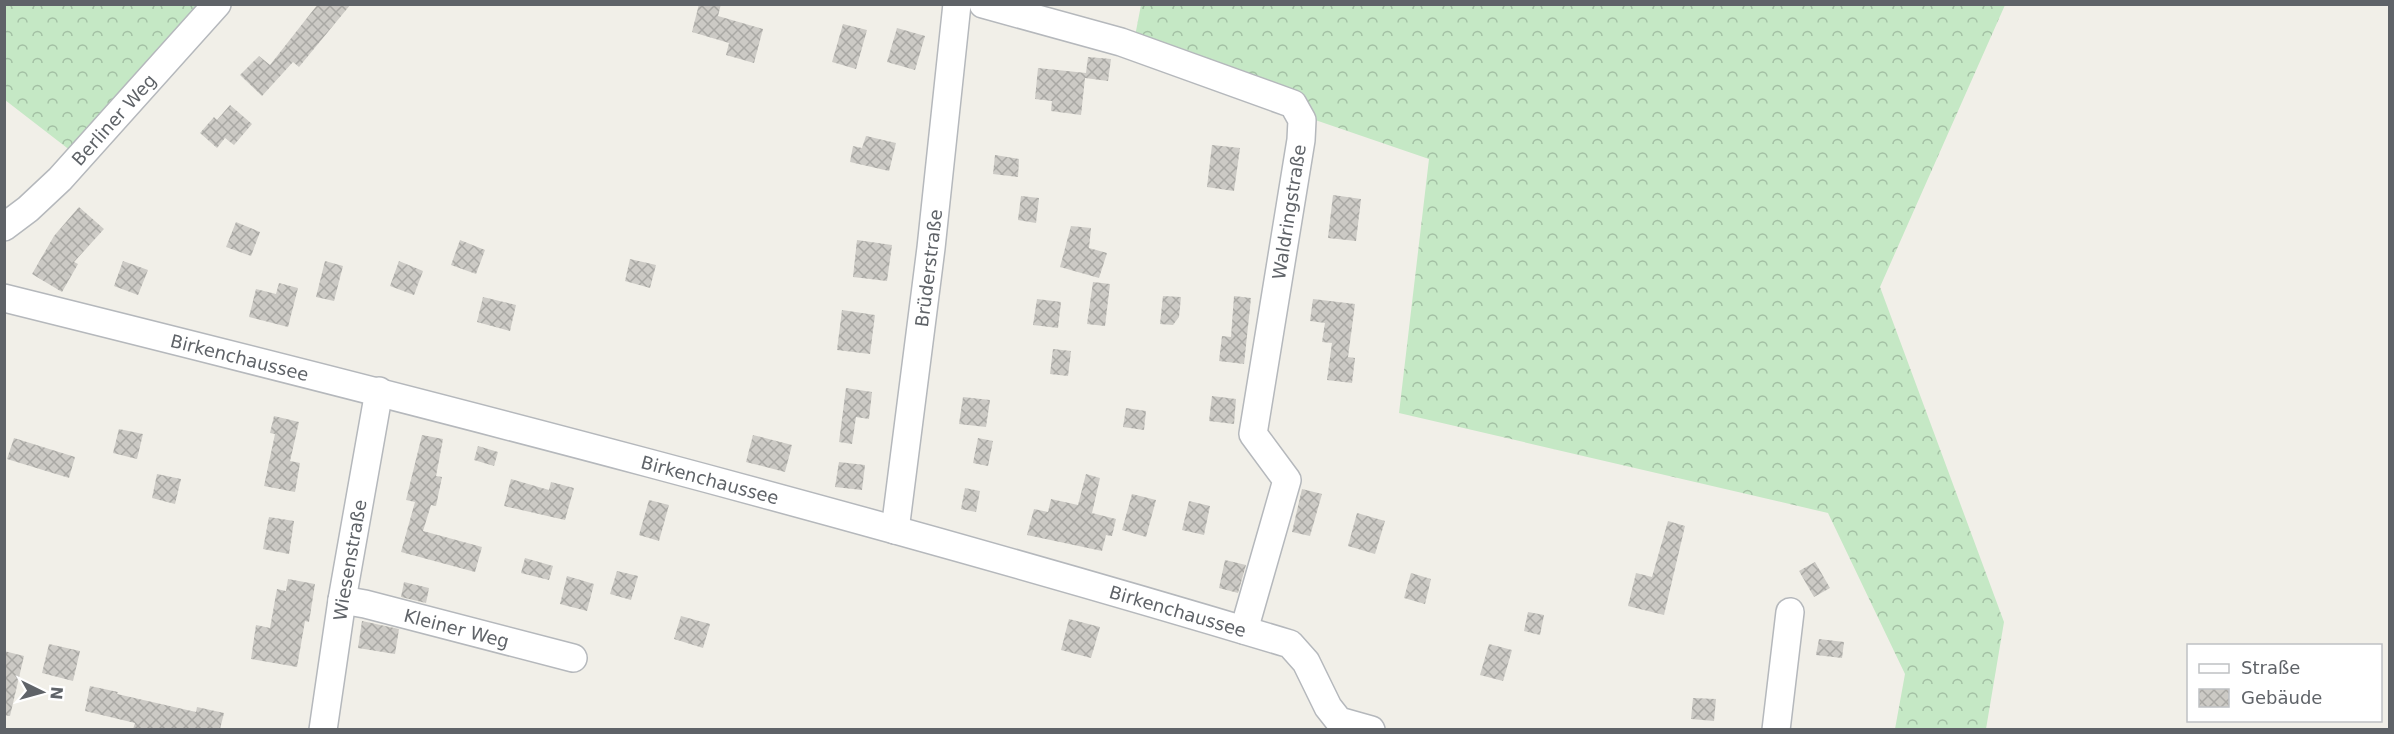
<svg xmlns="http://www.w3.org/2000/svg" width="2394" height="734" font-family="'DejaVu Sans',sans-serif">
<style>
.forest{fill:url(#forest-crowns)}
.building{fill:url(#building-cross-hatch)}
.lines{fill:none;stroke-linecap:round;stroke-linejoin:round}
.minor-casing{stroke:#b5b8bc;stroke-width:30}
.minor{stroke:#fff;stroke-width:27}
.labels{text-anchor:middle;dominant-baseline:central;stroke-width:5;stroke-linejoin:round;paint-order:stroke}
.street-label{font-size:18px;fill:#5f6368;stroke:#fff}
</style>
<defs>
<pattern id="forest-crowns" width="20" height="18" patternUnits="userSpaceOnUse" patternTransform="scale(1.5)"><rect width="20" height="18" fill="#c5e8c5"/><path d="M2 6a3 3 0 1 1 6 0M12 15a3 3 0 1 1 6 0" fill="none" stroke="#a3c0a4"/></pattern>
<pattern id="building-cross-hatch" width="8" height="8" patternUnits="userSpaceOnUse" patternTransform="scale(1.5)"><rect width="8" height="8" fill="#cccac5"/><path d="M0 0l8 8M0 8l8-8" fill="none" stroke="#a9a8a4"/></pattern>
</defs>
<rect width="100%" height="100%" fill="#f1efe8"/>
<path class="forest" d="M4 5H209L71 151 5 100Z
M1141 5H2005L1880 287 2004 622 1986 729H1895L1905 674 1828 513 1399 413 1429 159 1131 57Z"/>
<path class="building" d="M318 4H351L299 67 293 62 262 96 240 75 259 56 270 65Z
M699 4H721L718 16 763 29 754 63 726 55 729 43 692 32Z
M843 24 867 30 856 69 832 62Z
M897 28 925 36 915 70 887 62Z
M1088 57 1111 59 1108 81 1085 78 1081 115 1051 111 1052 101 1035 99 1038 68 1086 73Z
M230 105 252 124 234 145 225 138 217 148 200 133 214 117 217 120Z
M866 136 896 143 889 171 850 162 853 146 862 148Z
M1212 145 1240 148 1234 191 1207 187Z
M995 155 1019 159 1018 177 993 174Z
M1333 195 1361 199 1356 241 1328 238Z
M1021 196 1039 198 1036 223 1018 220Z
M79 207 104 229 74 262 78 264 62 292 32 274 54 236Z
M236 222 260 232 251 256 226 247Z
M1071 226 1091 228 1089 248 1107 253 1099 278 1060 267Z
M460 240 485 250 476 274 451 265Z
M857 240 892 245 887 281 853 277Z
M630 259 656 265 650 288 625 281Z
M123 261 148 270 138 295 114 286Z
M325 261 343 266 334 301 316 297Z
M399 261 423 271 414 295 390 286Z
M1093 282 1110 284 1105 326 1087 324Z
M279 283 298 288 288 327 249 317 256 289 276 294Z
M1163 296 1181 297 1179 317 1173 325 1160 324Z
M1234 296 1251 298 1244 364 1219 361 1222 336 1231 337Z
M483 297 516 305 510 331 477 322Z
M1037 299 1061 302 1058 328 1033 325Z
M1313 299 1355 304 1348 357 1355 358 1352 383 1327 380 1332 343 1322 342 1325 323 1310 321Z
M842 310 875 315 870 354 837 350Z
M1053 349 1071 351 1068 376 1050 374Z
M846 388 872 392 869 419 856 417 852 444 839 442Z
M1212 396 1236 399 1234 424 1209 421Z
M963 397 990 400 986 427 959 424Z
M1126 408 1146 411 1144 430 1123 427Z
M274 416 299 422 290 461 300 463 295 492 264 486 275 434 270 433Z
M119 429 143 434 137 459 113 453Z
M422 435 443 439 436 476 442 477 436 506 431 505 423 531 482 547 475 572 401 552 415 502 406 500Z
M753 435 792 445 785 472 746 462Z
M14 438 75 457 69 478 7 459Z
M978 438 993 441 988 466 973 463Z
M478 446 498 452 494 466 474 460Z
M839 462 865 465 862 490 835 487Z
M157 474 181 479 175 504 152 498Z
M1086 474 1100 478 1092 513 1116 519 1112 536 1106 535 1102 551 1027 535 1034 509 1048 512 1051 499 1078 505Z
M511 479 549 490 551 482 574 488 565 520 504 506Z
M965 488 980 491 976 512 961 509Z
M1302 489 1322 494 1310 536 1292 532Z
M1132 494 1156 500 1146 537 1122 530Z
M649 500 669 505 659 541 639 535Z
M1189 501 1210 506 1204 535 1182 530Z
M1357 513 1385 521 1375 554 1348 546Z
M269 517 294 521 289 554 263 549Z
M1668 521 1685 526 1664 615 1628 606 1636 573 1652 577Z
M525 558 553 566 549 580 521 573Z
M1225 560 1246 565 1238 593 1219 588Z
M1815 562 1830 588 1814 597 1799 571Z
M617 571 638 576 631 600 610 594Z
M1411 573 1431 579 1425 604 1404 598Z
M567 576 594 584 587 611 560 604Z
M288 579 315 584 309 622 305 621 297 667 251 659 256 625 270 628 277 589 286 591Z
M404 582 429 588 426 603 401 597Z
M1528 612 1544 615 1540 635 1524 631Z
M681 616 710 624 703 648 674 639Z
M1069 619 1100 627 1091 658 1061 650Z
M362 621 399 629 395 654 358 648Z
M1819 639 1844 642 1842 658 1816 655Z
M49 644 80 651 73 681 42 673Z
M1489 644 1512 650 1503 681 1480 675Z
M4 651 24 656 10 716 4 715Z
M90 686 118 692 117 694 196 712 197 707 224 713 220 729H133L135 723 85 711Z
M1693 698 1716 699 1714 721 1691 719Z"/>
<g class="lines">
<defs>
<g id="minor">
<path d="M983 4 1121 42 1293 104 1302 120 1301 140 1253 434 1287 480 1244 630"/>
<path id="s1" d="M4 227 28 209 60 179 217 4"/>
<path id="s2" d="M4 298C435 405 865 516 1290 644L1306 662 1328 707 1339 721 1371 730"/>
<path id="s3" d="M895 530 931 248 957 4"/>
<path id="s4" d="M342 600 365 604 573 658"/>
<path id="s5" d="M323 730 342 600 379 391"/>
<path d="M1776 730 1790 612"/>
</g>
</defs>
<use href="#minor" class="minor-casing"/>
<use href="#minor" class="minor"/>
</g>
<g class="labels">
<g class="street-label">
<text stroke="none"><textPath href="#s1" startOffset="154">Berliner Weg</textPath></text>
<text transform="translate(1289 212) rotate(-81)">Waldringstraße</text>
<text stroke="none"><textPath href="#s3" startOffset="264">Brüderstraße</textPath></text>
<text stroke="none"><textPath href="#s2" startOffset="243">Birkenchaussee</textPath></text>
<text stroke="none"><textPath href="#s2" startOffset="729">Birkenchaussee</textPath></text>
<text stroke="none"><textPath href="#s5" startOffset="172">Wiesenstraße</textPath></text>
<text stroke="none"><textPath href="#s2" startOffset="1215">Birkenchaussee</textPath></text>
<text stroke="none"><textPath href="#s4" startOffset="118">Kleiner Weg</textPath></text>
</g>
</g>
<rect width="2394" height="734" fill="none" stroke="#5f6368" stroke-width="12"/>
<rect x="2187" y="644" width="195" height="78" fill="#ffffff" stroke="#bfc1c3" stroke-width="1.5"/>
<rect x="2199" y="664" width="30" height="9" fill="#ffffff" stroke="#bfc1c3" stroke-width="1.5"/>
<text x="2241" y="674" font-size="18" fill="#5f6368">Straße</text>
<rect x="2199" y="689" width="30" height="18" fill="url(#building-cross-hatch)" stroke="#bfc1c3" stroke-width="1.5"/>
<text x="2241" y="704" font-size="18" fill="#5f6368">Gebäude</text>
<g transform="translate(42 692) rotate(95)" stroke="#ffffff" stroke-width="4.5" paint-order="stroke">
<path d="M0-4.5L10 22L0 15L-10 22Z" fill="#5f6368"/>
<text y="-9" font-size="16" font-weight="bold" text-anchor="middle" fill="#5f6368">N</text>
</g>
</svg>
